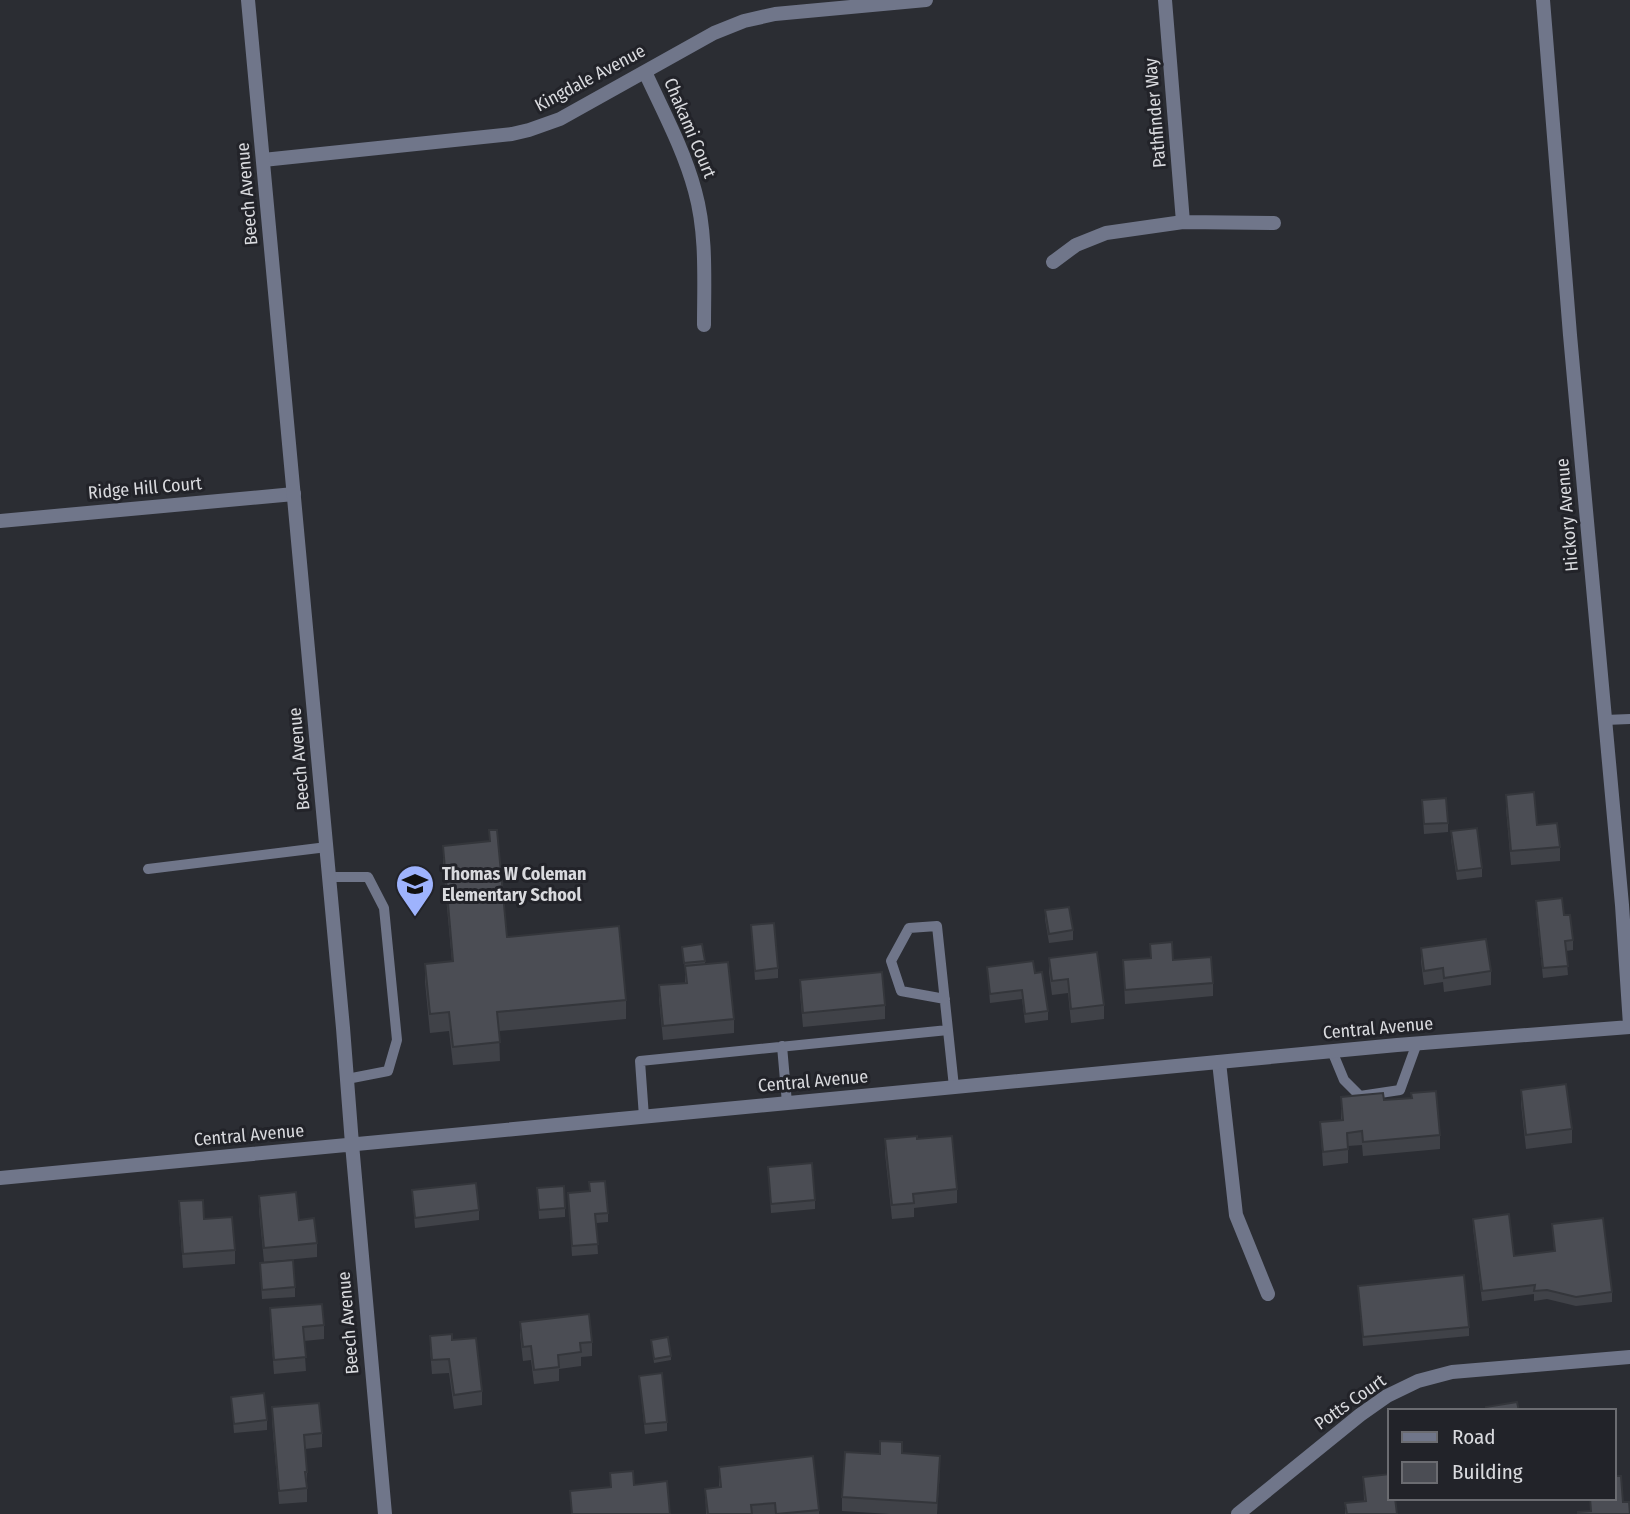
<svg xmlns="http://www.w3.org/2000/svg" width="1630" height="1514" font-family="'Fira Sans Condensed',sans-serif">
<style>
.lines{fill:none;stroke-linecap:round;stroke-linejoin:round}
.service{stroke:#70768a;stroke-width:10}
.minor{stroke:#70768a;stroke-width:14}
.tertiary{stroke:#70768a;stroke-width:14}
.wall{fill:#404248}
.shaded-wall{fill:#34363b}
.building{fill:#4b4d54;stroke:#34363b;stroke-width:2}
.labels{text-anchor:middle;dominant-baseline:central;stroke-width:6;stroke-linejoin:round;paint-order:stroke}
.street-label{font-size:18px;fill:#d9dade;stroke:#222329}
.poi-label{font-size:18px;font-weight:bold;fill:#d9dade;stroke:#222329;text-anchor:start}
</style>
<rect width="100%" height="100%" fill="#2b2d33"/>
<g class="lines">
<path class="service" d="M1605 720 1630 719
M148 869 327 847
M329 877H368L384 908 397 1040 388 1071 347 1079
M945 999 901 991 891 961 909 928 937 926 954 1087
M782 1046 787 1103
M1332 1051 1344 1080 1360 1096 1400 1090 1417 1043
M644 1117 640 1061 948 1030"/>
<path class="minor" d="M1165 0 1183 222
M645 72C663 111 684 150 695 191 707 234 704 281 704 325
M263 160 512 134 529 130 560 119 714 33 744 21 775 14 926 0
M1053 262 1076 245 1106 233 1183 222 1274 223
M0 521 294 494
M1219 1062 1236 1215 1268 1294
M1238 1514 1360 1415 1387 1396 1418 1381 1452 1372 1630 1357"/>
<path class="tertiary" d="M248 0 343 1028 352 1144 385 1514
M1543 0 1570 335 1622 905 1630 1025
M0 1178 1397 1045 1630 1027"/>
</g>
<path class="wall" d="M1506 795 1560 847V861L1511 865 1506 809Z
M1422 800 1448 823V832L1424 834Z
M489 830 507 937 626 1000V1019L499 1031 500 1061 453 1065 449 1031 430 1033 425 982V964L452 962 443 864V846L489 841Z
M1451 831 1482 868V877L1457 880 1451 840Z
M1536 901 1564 915 1573 940V950L1566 951 1568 975 1543 978 1536 910Z
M1045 910 1073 930V940L1049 943 1045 919Z
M751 925 778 968V978L755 980Z
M1150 944 1173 960 1213 983V996L1125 1004 1123 960 1150 958Z
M682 947 705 961V964L734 1019V1033L663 1040 659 999V985L685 983V968Z
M1421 948 1491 971V985L1444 992 1443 982 1424 985 1421 962Z
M1049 958 1104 1005V1019L1071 1023 1068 993 1052 995 1049 972Z
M987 967 1035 973 1048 1011V1020L1025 1023 1022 999 990 1003Z
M800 980 885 1005V1019L803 1027 800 994Z
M1521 1090 1572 1129V1143L1526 1149 1521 1104Z
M1341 1097 1384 1100 1440 1135V1149L1363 1156 1362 1145 1348 1146V1163L1323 1166 1320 1122 1341 1120Z
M885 1139H917L957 1189V1203L914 1208V1217L892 1219 885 1153Z
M768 1167 815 1200V1209L771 1213Z
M589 1182 608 1213V1222L596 1223 598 1254 572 1256 568 1193 589 1191Z
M537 1188 565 1208V1217L539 1219Z
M412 1190 479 1210V1220L415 1228Z
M259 1196 299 1220 317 1243V1257L264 1262 259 1210Z
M179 1201 204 1219 235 1250V1264L183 1268 179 1215Z
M1473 1219 1514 1256 1554 1251 1552 1224 1612 1292V1302L1576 1306 1547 1299 1534 1301V1294L1482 1301 1473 1228Z
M260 1263 295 1287V1297L262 1299Z
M1358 1286 1469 1327V1336L1363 1346Z
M270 1308 324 1325V1339L304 1341 306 1371 274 1374 270 1322Z
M520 1322 592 1342V1356L581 1357V1366L559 1369V1381L534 1384 531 1360 523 1361 520 1335Z
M430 1336 452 1340 482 1391V1405L454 1409 449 1373 432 1374 430 1350Z
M651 1340 671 1356V1360L654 1363Z
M639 1376 667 1422V1431L645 1434Z
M231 1397 267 1420V1430L234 1433Z
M272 1407 322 1433V1447L305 1449 307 1472V1502L279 1504 272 1421Z
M902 1453 940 1470 937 1514H890L842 1511V1497Z
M719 1467 819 1510V1514H706L705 1489 719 1487Z
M1363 1477 1397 1514H1345V1503L1364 1501Z"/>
<path class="shaded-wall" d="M940 1456V1470L937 1514V1503Z"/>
<path class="building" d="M1534 792 1537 825 1557 823 1560 847 1511 851 1506 795Z
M1446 798 1448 823 1424 824 1422 800Z
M1477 828 1482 868 1457 871 1451 831Z
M489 830H497L507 937 619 926 626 1000 497 1012 500 1042 453 1047 449 1012 430 1014 425 964 453 961 443 846 490 841Z
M1562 898 1564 915H1570L1573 940 1565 941 1568 966 1543 968 1536 901Z
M1069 907 1073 930 1049 934 1045 910Z
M774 923 778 968 755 971 751 925Z
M1486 939 1491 971 1444 978 1443 968 1424 971 1421 948Z
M1172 942 1173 960 1211 957 1213 983 1125 990 1123 960 1151 958 1150 944Z
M702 944 705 961 684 963 682 947Z
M1097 952 1104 1005 1071 1009 1068 979 1052 981 1049 958Z
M1033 961 1035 973 1042 972 1048 1011 1025 1014 1022 990 990 994 987 967Z
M728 962 734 1019 663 1026 659 985 687 983 685 966Z
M882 972 885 1005 803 1013 800 980Z
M1566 1084 1572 1129 1526 1135 1521 1090Z
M1436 1091 1440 1135 1363 1142 1362 1131 1347 1133 1348 1149 1323 1152 1320 1122 1343 1120 1341 1097 1383 1093 1384 1100 1412 1098 1411 1093Z
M917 1136V1139L952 1136 957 1189 913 1194 914 1203 892 1205 885 1139Z
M812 1163 815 1200 771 1204 768 1167Z
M605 1181 608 1213 595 1214 598 1244 572 1246 568 1193 590 1191 589 1182Z
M476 1183 479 1210 415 1218 412 1190Z
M564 1186 565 1208 539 1210 537 1188Z
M296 1192 299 1220 314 1218 317 1243 264 1248 259 1196Z
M203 1200 204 1219 232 1217 235 1250 183 1254 179 1201Z
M1509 1214 1514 1256 1555 1251 1552 1224 1603 1218 1612 1292 1576 1297 1547 1290 1534 1291 1535 1285 1482 1291 1473 1219Z
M293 1260 295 1287 262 1290 260 1263Z
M1464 1275 1469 1327 1363 1337 1358 1286Z
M322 1304 324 1325 303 1327 306 1357 274 1360 270 1308Z
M589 1314 592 1342 580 1343 581 1352 558 1355 559 1367 534 1370 531 1346 523 1347 520 1322Z
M452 1334V1340L476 1338 482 1391 454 1395 449 1359 432 1360 430 1336Z
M668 1337 671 1356 654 1359 651 1340Z
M662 1373 667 1422 645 1424 639 1376Z
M264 1393 267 1420 234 1424 231 1397Z
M1517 1402 1519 1411H1486V1407Z
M319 1403 322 1433 304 1435 307 1472H305L307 1488 279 1491 272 1407Z
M880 1441 902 1442V1453L940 1456 937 1503 842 1497 845 1452 880 1454Z
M813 1456 819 1510 776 1514 775 1503 751 1505 752 1514H708L705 1489 721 1487 719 1467Z
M633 1471 634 1485 667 1481 670 1514H572L570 1491 611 1487 610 1473Z
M1390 1474V1498H1395L1397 1514H1347L1345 1503 1366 1501 1363 1477Z
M1614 1476H1621L1623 1502H1629L1630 1514H1578V1512L1591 1511 1590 1498H1614Z"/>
<defs>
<symbol id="school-pin" viewBox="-11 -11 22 30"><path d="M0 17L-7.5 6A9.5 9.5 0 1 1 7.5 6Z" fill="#9eb3fd" stroke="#222329"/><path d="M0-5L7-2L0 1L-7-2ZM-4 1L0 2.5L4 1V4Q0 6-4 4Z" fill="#111"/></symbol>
</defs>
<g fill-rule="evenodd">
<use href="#school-pin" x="393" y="862" width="44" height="60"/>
</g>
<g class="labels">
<g class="street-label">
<text transform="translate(590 78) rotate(-28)">Kingdale Avenue</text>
<text transform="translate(1155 113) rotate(-95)">Pathfinder Way</text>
<text transform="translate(690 128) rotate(67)">Chakami Court</text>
<text transform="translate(247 194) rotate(-95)">Beech Avenue</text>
<text transform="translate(145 488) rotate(-5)">Ridge Hill Court</text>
<text transform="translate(1567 515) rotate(-95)">Hickory Avenue</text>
<text transform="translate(299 759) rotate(-95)">Beech Avenue</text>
<text transform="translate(1378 1028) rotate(-5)">Central Avenue</text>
<text transform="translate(813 1081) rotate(-5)">Central Avenue</text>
<text transform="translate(249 1135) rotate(-5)">Central Avenue</text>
<text transform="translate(348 1323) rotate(-95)">Beech Avenue</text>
<text transform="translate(1350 1402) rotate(-35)">Potts Court</text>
</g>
<g class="poi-label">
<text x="442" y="874">Thomas W Coleman<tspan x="442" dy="21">Elementary School</tspan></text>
</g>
</g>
<rect x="1388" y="1409" width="228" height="91" fill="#222329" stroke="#6b6c71" stroke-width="2"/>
<rect x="1402" y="1432" width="35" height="10" fill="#70768a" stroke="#6b6c71" stroke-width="2"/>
<text x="1452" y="1444" font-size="21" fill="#d9dade">Road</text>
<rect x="1402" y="1462" width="35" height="21" fill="#4b4d54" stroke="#6b6c71" stroke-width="2"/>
<text x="1452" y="1479" font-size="21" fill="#d9dade">Building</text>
</svg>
